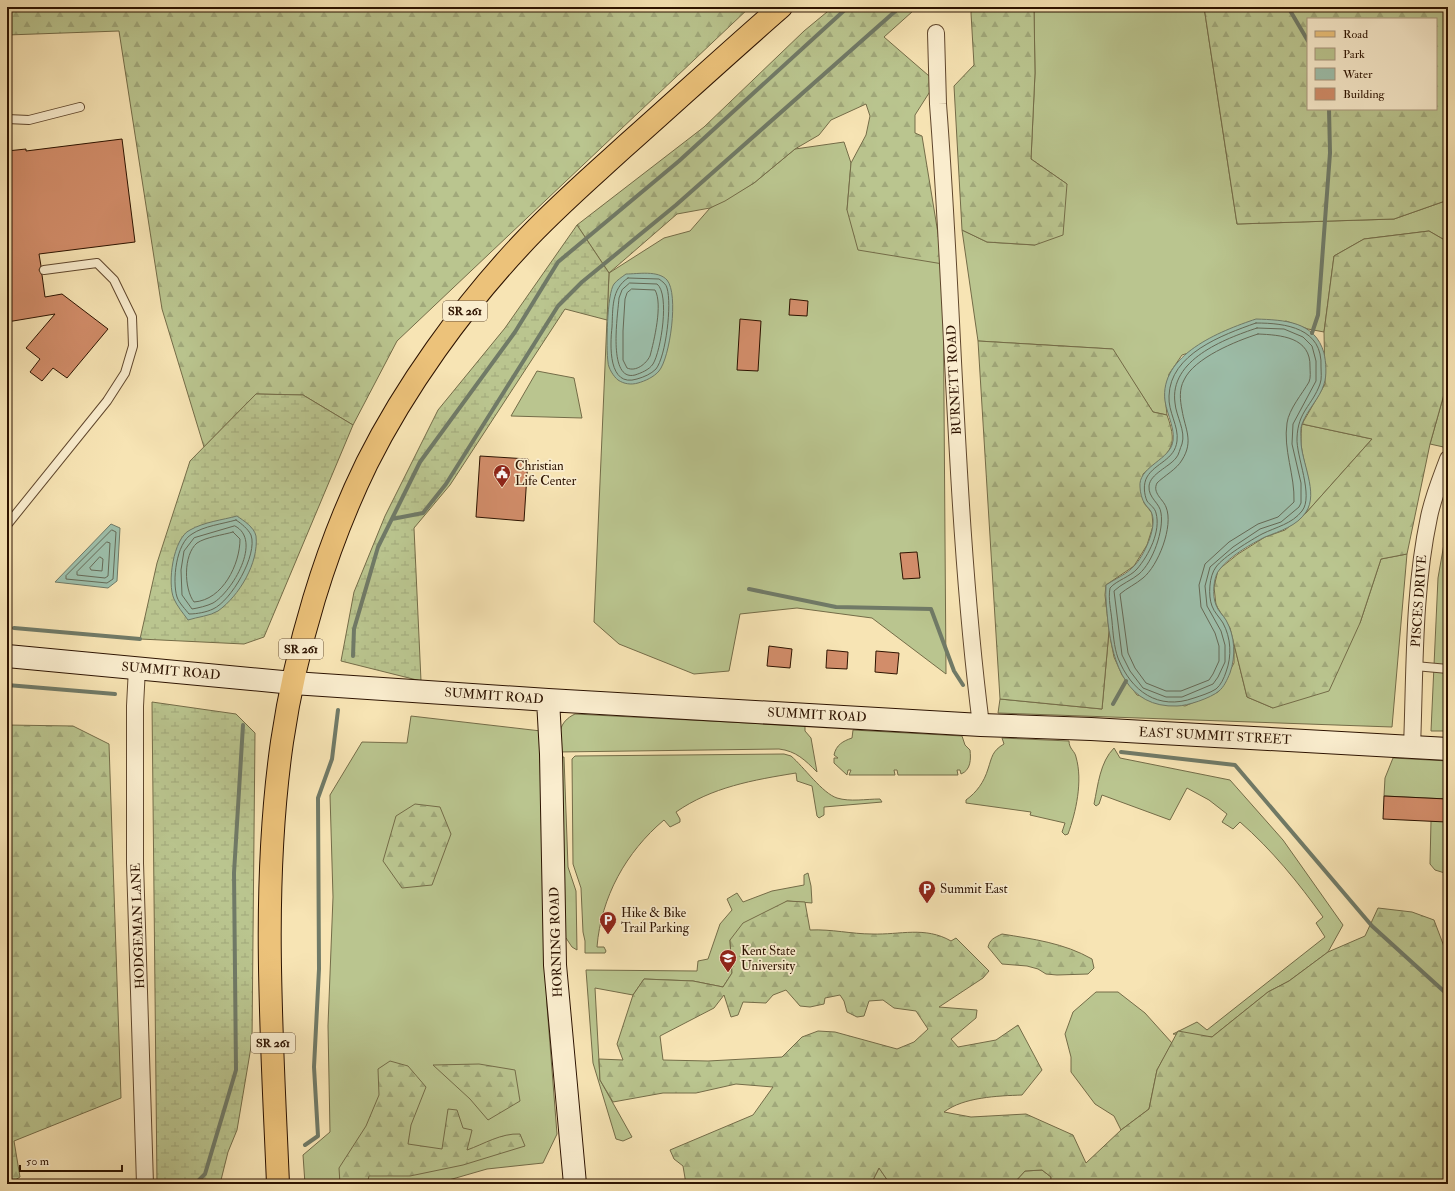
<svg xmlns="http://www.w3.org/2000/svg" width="1455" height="1191" font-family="'IM FELL Double Pica',serif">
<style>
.green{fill:#bac58f;stroke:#746c48}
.forest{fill:url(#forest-firs);stroke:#746c48;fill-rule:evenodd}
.wetland{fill:url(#wetland-marsh);stroke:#746c48}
.water{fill:#9dbfab;stroke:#707a67}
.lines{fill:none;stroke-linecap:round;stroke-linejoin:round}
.shore{stroke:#656956;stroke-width:1}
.stream{stroke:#707a67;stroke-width:4}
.building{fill:#d28d6a;stroke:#2d1300}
.lane-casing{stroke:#60472d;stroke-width:10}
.street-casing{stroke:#60472d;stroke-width:18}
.secondary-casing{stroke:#2d1300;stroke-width:24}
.primary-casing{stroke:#2d1300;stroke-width:24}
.lane{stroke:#faedce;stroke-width:8}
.street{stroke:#faedce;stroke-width:16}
.secondary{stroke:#faedce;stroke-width:22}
.primary{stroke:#ecc27a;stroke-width:22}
.labels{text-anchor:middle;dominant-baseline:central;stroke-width:3.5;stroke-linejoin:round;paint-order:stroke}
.shield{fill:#faedce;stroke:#6a543e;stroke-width:1}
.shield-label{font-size:12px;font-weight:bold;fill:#2d1300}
.street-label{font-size:13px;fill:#2d1300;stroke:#faedce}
.poi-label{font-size:13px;fill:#2d1300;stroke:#faedce;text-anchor:start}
</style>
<defs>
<pattern id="forest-firs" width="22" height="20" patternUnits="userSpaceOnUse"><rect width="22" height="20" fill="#bac58f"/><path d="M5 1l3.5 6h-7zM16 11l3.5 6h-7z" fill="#a0a87a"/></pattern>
<pattern id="wetland-marsh" width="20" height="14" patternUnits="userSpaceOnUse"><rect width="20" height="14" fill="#bac58f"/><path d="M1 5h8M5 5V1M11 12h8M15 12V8" fill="none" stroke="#a0a87a"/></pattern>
</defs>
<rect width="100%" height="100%" fill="#f7e4b4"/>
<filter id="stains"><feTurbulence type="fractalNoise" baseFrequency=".005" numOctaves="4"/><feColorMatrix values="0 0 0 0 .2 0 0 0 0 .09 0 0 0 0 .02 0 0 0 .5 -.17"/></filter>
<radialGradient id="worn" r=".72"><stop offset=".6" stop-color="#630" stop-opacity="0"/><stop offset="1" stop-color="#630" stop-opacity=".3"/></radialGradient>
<path class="green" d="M1034 7H1204L1237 224 1394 219 1448 200V242L1429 231 1364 239 1334 256 1324 332 1308 329 1286 321 1182 355 1169 374 1165 396 1167 415 1153 412 1112 349 978 341 962 230 987 242 1035 245 1067 184 1031 159 1035 73Z
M844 142 851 163 847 210 943 264 946 674 872 618 797 608 740 614 729 671 694 674 619 644 594 622 609 273 664 238 690 231 710 208 754 183 795 149Z
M537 371 574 378 582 418 511 416Z
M1448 380V448L1430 444Z
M1302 424 1372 439 1306 513C1316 489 1303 467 1301 443 1301 437 1301 430 1302 424Z
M1448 521V731H1431L1438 578Z
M1407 554 1392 727 998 713 1000 699 1102 709 1109 631 1114 657 1122 675 1137 695 1185 706 1218 692 1234 663V644L1247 697 1273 708 1360 623 1381 559Z
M575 714 805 726V731L811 738 817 772C805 760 796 751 779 749L558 752C559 735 558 722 575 714Z
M411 716 541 731 547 1006 557 1134 543 1163 487 1169 435 1184H305L303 1155 330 1132 328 1026 333 897 330 795 362 742 407 743Z
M853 730 962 736 965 745 970 750C971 759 971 770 961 774L960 770H957L958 775H898L897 770H894L895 775H849L851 770H848L847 775 834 763V758H838L834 755C836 745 843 741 852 738Z
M1002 738 1069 741C1069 749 1075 751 1076 757 1083 781 1076 812 1068 834L1065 835 1062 832 1065 823 1030 815 1031 812 966 803V800C977 792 984 782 988 769 992 757 992 751 1004 744Z
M1114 748 1120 758 1230 780 1283 840 1343 925 1328 952 1289 981 1268 992 1212 1037 1173 1034 1197 1022 1207 1030 1325 937 1316 923 1323 917C1298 882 1272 850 1240 822L1233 829 1222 822 1227 814 1209 800 1187 788 1170 820 1102 795 1099 804 1096 806 1094 804C1098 785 1100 762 1114 748Z
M784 754 791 756C804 767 822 793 837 798 850 802 866 799 880 799L882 802 824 807V815L819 818 817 816 812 786 797 781 796 773C753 780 712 787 676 812L680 819V822L670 827 664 820C626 852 601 897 597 947H604L606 951 605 953H585V941L583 932 581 888 573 864 572 759 575 756Z
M558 757H564L568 867 576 891 577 950 572 947 566 938 563 937Z
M1393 758 1448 761V874L1435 870 1430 864 1431 821H1446L1447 799 1384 796 1385 778Z
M808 873 811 886 812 903 787 901 730 940 732 973 723 987 693 981 644 979 633 995 595 988 600 1080 632 1137 623 1141 616 1139 593 1063 586 970 697 971 698 961 708 959 720 924 732 910 727 899 737 893 743 902 772 891 804 885V875Z
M1096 992H1118L1145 1013 1172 1043 1157 1070 1149 1109 1121 1130 1114 1116 1095 1104 1071 1072V1057L1065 1034 1073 1012Z
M879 1168 890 1184H871Z
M1042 1170 1051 1177V1184H1013L1025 1171Z"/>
<path class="forest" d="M7 7H750L397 341 353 425 303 395 256 394 204 447 162 309 119 31 7 35Z
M833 7H926L913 11 884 37 936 82 915 115V133L922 136 943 264 858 250 847 210 851 163 866 135 870 116 866 104 831 120 819 135 795 149 754 183 725 201 710 208 677 214 609 273 577 225 704 127 804 31Z
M972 7H1034L1035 73 1031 159 1067 184 1063 235 1035 245 987 242 962 230 954 86 974 65 971 13Z
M1204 7H1448V200L1394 219 1237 224ZM1308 19H1436V109H1308Z
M1429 231 1448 242V380L1430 444 1407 554 1381 559 1360 623 1329 691 1273 708 1247 697 1230 628 1216 605 1214 587 1218 570 1238 554 1265 537 1285 530 1306 513 1372 439 1302 424 1325 384 1324 332 1334 256 1364 239Z
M978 341 1113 349 1153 412 1167 415C1180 450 1168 453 1143 474L1144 503 1152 513 1153 526 1147 545 1134 566 1106 585 1105 595 1109 631 1102 709 1000 699Z
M7 725 73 726 109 744 121 1098 14 1141 20 1177 9 1184H7Z
M415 804 440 807 451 834 432 885 402 888 383 861 396 816Z
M787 901 805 902 810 930C832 929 851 934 872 934 900 935 925 926 951 941L956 938 989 971 983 978 939 1007 977 1010 976 1018 951 1039 958 1047 996 1040 1018 1025 1042 1070 1022 1095C997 1096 964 1097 944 1112L971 1117 1026 1114 1073 1135 1086 1163 1121 1130 1149 1109 1157 1070 1178 1031 1212 1037 1268 992 1289 981 1328 952 1365 936 1378 908 1412 912 1434 920 1448 957V1184H1082L1081 1180 1078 1184H1051V1177L1042 1170 1025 1171 1013 1184H890L879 1168 871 1184H686L683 1166 674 1159 670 1150 753 1115 773 1087 736 1084 696 1093H663L613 1102 600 1080 599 1059 623 1060 617 1044 633 995 644 979 693 981 723 987 732 973 730 940 743 923ZM786 990 800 1006 810 1007 824 1004 825 998 840 995 844 1001 847 1012 857 1017 864 1016 869 1001 883 1000 894 1008 916 1011 928 1029 914 1042 897 1049 835 1032 818 1031 802 1037 782 1057 708 1061 663 1060 660 1036 714 1008 724 995 731 1017 738 1015 743 1002 766 1003 773 995Z
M1002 934C1033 939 1064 943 1092 959L1094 968 1088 974 1057 975 1046 974 1038 969 1027 966 1002 964 988 947C990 939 994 938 1002 934Z
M390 1061 408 1066 426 1087 411 1125 408 1144 442 1149 448 1109 457 1110 463 1128 472 1130 467 1150C484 1144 501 1133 520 1134L525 1146 463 1165 410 1176H369L367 1184H340L339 1168 366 1126 379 1095 378 1069Z
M479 1064 515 1070 520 1101 488 1120 470 1099 433 1065Z"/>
<path class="wetland" d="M577 225 609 273 607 320 565 309 450 485 414 528 421 681 341 661 354 592 385 516 438 410 505 328Z
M256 394 303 395 353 425 264 637 244 644 140 639 157 563 190 461Z
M152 702 236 714 255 733 252 1041 237 1130 228 1152 220 1184H157Z"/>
<path class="water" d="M626 274C638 274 658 270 667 280 679 294 670 358 659 371 654 377 645 381 638 383 631 385 624 384 618 380 614 377 608 368 608 362 606 349 607 293 614 284 617 280 622 277 626 274Z
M1256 319C1284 320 1315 321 1324 353 1326 362 1327 376 1324 384 1320 398 1307 410 1302 424 1300 428 1301 436 1301 441 1301 461 1319 493 1306 512 1297 526 1280 531 1265 537 1251 544 1230 556 1220 569 1213 576 1212 596 1216 605 1218 611 1223 615 1226 620 1235 636 1236 656 1230 673 1227 680 1224 687 1219 691 1211 698 1187 706 1177 706 1127 708 1113 664 1108 623 1107 610 1105 598 1106 585 1115 579 1127 574 1134 566 1144 556 1157 528 1152 514 1151 510 1147 507 1145 504 1142 500 1140 492 1140 487 1138 468 1166 461 1172 445 1177 432 1167 415 1165 401 1159 355 1220 331 1256 319Z
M237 516C244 521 254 527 256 536 259 563 239 596 218 611 210 616 197 617 188 620 183 613 177 606 174 599 167 584 173 538 190 530 204 522 222 520 237 516Z
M111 524 120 528 117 581 108 588 55 582Z"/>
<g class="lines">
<path class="shore" d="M628 278 659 279C663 282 666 284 667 288 672 304 666 356 656 369 651 374 644 377 637 379 608 388 610 345 612 327 613 309 611 289 628 278Z
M630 283 657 284C670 294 661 351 653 364 649 370 641 373 635 375 607 382 618 313 619 298L622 290Z
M632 289 655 290C663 304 654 341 650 356 646 364 636 372 627 368L623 360V331L625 299 627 293Z
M1256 323C1286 323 1323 328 1321 367 1321 372 1322 379 1320 384 1312 406 1298 411 1297 438 1296 456 1314 496 1302 511 1292 524 1276 527 1262 534 1251 540 1223 557 1216 567 1209 576 1208 596 1212 606 1214 612 1220 618 1223 623 1231 638 1232 656 1226 672 1224 678 1221 685 1216 689 1210 693 1200 696 1194 698 1158 711 1131 691 1118 658 1114 647 1113 633 1112 621 1111 610 1108 599 1110 588 1117 580 1130 577 1137 569 1149 555 1161 531 1156 513 1155 508 1150 505 1147 501 1144 494 1143 484 1147 477 1155 463 1175 460 1177 441 1179 426 1168 412 1169 396 1170 354 1222 335 1256 323Z
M1257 328 1284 329 1303 337 1312 346 1316 361V381L1293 424 1292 444 1301 483V503L1299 507 1281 522 1260 529 1233 547 1210 567 1205 586 1207 606 1221 631 1225 645V662L1218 677 1213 684 1182 697H1166L1143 688 1130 671 1122 655 1114 591C1121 584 1132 580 1139 574 1153 562 1164 530 1161 513 1160 503 1148 498 1149 486 1150 474 1169 467 1176 458 1179 455 1180 448 1182 444 1186 431 1176 416 1175 403 1169 360 1224 339 1257 328Z
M1258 334C1281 335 1311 337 1310 367 1310 372 1311 377 1309 382 1302 394 1289 409 1287 423 1283 450 1295 475 1294 502L1278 517 1258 524 1229 542 1205 564 1199 585 1201 607 1215 633 1219 646V661L1213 674 1209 680 1181 691H1166L1146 683 1135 668 1128 653 1120 594C1127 588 1136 584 1143 578 1158 566 1174 526 1166 507 1163 499 1152 493 1157 483 1164 476 1177 469 1182 460 1194 441 1185 429 1182 410 1180 400 1179 389 1184 380 1194 358 1236 341 1258 334Z
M236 520C242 524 248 529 251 535 258 555 231 601 213 609 207 612 197 614 189 614 186 610 179 603 177 597 172 581 176 543 192 534 204 526 222 524 236 520Z
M235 526C263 540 232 592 213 603 207 606 198 608 192 609L182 595 181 570 184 551 194 538Z
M112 530 116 532 113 579 107 583 66 579V576Z
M233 532 240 539C240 564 223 600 194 602 184 589 183 555 197 543 206 537 223 535 233 532Z
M107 542 110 543 108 576 105 578 77 575V572Z
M100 557 103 559 102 571 91 570 90 568Z"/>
<path class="stream" d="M1288 7 1308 41
M1312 333 1318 315 1330 153 1329 109
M392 519 423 513 446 484 558 306 582 282 676 205 900 7
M749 589 836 607 931 609 954 671 963 685
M14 628 140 639
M353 656 354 629 378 547 420 462 515 332 558 262 679 161 848 7
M7 685 115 694
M1113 704 1126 681
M1121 752 1235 765 1372 926 1448 995
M305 1145 318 1136 314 1067 319 969 318 798 332 759 338 710
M195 1184 205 1174 236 1070 234 873 243 725"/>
</g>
<path class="building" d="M122 139 135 242 39 254 41 266 39 270 42 275 45 297 62 294 108 329 67 378 53 368 42 381 30 372 40 359 26 348 55 314 7 322V151L26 149V151Z
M790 299 808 301 807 316 789 315Z
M740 319 761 321 758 371 737 370Z
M480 456 528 459 524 521 476 517Z
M917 552 920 578 903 579 900 553Z
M769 646 792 649 790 668 767 666Z
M827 650 848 652 847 669 826 668Z
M876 651 899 653 897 674 875 672Z
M1384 796 1447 799 1446 822 1383 819Z"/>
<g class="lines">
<defs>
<path id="lane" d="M7 119 29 120 80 107
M7 525 107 401 125 373 133 346 132 317 114 280 97 263 44 270
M1415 666 1448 669"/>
<path id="street" d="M936 33 938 104C954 311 955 519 981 725
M137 668 135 706V863L145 1184
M1412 747C1415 671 1413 592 1429 517 1433 497 1441 478 1448 459"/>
<path id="secondary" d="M7 656 293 683 548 700 981 725 1091 729 1448 749
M548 700 551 754 555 965 575 1184"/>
<path id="primary" d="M278 1184C272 1038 261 888 282 742 296 647 325 549 367 463 405 387 462 308 520 246 552 211 588 180 623 148 676 101 728 53 781 7"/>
</defs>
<use href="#lane" class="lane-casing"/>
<use href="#street" class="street-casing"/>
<use href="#secondary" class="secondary-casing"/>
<use href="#primary" class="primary-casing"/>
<use href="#lane" class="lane"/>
<use href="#street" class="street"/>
<use href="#secondary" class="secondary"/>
<use href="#primary" class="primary"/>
</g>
<defs>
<symbol id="civic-pin" viewBox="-11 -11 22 30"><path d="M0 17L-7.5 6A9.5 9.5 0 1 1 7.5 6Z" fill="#8f2418" stroke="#faedce"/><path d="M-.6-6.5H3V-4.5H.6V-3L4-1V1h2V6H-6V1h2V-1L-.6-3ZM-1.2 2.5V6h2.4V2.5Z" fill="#fff"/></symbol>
<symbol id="parking-pin" viewBox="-11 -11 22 30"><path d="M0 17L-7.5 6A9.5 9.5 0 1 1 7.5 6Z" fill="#8f2418" stroke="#faedce"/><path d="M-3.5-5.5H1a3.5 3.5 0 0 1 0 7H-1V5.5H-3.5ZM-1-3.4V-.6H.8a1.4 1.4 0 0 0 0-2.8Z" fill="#fff"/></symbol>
<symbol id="university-pin" viewBox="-11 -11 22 30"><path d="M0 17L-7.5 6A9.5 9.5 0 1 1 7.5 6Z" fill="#8f2418" stroke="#faedce"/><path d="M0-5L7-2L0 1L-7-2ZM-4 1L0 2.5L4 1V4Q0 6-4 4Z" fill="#fff"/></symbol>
</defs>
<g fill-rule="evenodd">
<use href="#civic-pin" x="492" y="463" width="20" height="27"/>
<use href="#parking-pin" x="917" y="879" width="20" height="27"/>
<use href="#parking-pin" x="598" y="910" width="20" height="27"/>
<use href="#university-pin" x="718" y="948" width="20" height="27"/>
</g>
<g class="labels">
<g class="shield">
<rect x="443" y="301" width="44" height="20" rx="3"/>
<rect x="279" y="639" width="44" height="20" rx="3"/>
<rect x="251" y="1033" width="44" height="20" rx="3"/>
</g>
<g class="shield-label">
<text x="465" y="311">SR 261</text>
<text x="301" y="649">SR 261</text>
<text x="273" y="1043">SR 261</text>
</g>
<g class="street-label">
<text transform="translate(954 380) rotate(-93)">BURNETT ROAD</text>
<text transform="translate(1419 601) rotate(-86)">PISCES DRIVE</text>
<text transform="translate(171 671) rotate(5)">SUMMIT ROAD</text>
<text transform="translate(494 696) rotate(4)">SUMMIT ROAD</text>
<text transform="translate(817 715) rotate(3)">SUMMIT ROAD</text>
<text transform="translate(1215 736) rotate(3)">EAST SUMMIT STREET</text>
<text transform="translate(138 926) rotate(-92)">HODGEMAN LANE</text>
<text transform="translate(556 942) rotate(-92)">HORNING ROAD</text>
</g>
<g class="poi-label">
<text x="515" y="466">Christian<tspan x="515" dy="15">Life Center</tspan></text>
<text x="940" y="889">Summit East</text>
<text x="621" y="913">Hike &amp; Bike<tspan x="621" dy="15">Trail Parking</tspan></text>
<text x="741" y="951">Kent State<tspan x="741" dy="15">University</tspan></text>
</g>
</g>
<rect width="1455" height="1191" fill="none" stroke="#f7e4b4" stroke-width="24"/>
<rect x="8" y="8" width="1439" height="1175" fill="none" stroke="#2d1300" stroke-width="2"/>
<rect x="12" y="12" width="1431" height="1167" fill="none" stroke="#2d1300"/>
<rect x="1307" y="18" width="130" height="92" fill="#faedce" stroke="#a8967c"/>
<rect x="1315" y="31" width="20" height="6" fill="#ecc27a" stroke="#a8967c"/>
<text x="1343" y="38" font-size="12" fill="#2d1300">Road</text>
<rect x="1315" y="48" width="20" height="12" fill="#bac58f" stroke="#a8967c"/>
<text x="1343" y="58" font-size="12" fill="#2d1300">Park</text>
<rect x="1315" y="68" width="20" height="12" fill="#9dbfab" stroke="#a8967c"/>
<text x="1343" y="78" font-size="12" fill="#2d1300">Water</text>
<rect x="1315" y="88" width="20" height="12" fill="#d28d6a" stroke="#a8967c"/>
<text x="1343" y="98" font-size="12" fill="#2d1300">Building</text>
<path d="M20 1165v6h102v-6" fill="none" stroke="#2d1300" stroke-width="2"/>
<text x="26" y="1165" font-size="12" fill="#2d1300" stroke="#faedce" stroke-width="3" paint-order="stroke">50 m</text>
<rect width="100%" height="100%" filter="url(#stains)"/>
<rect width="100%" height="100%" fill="url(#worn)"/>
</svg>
